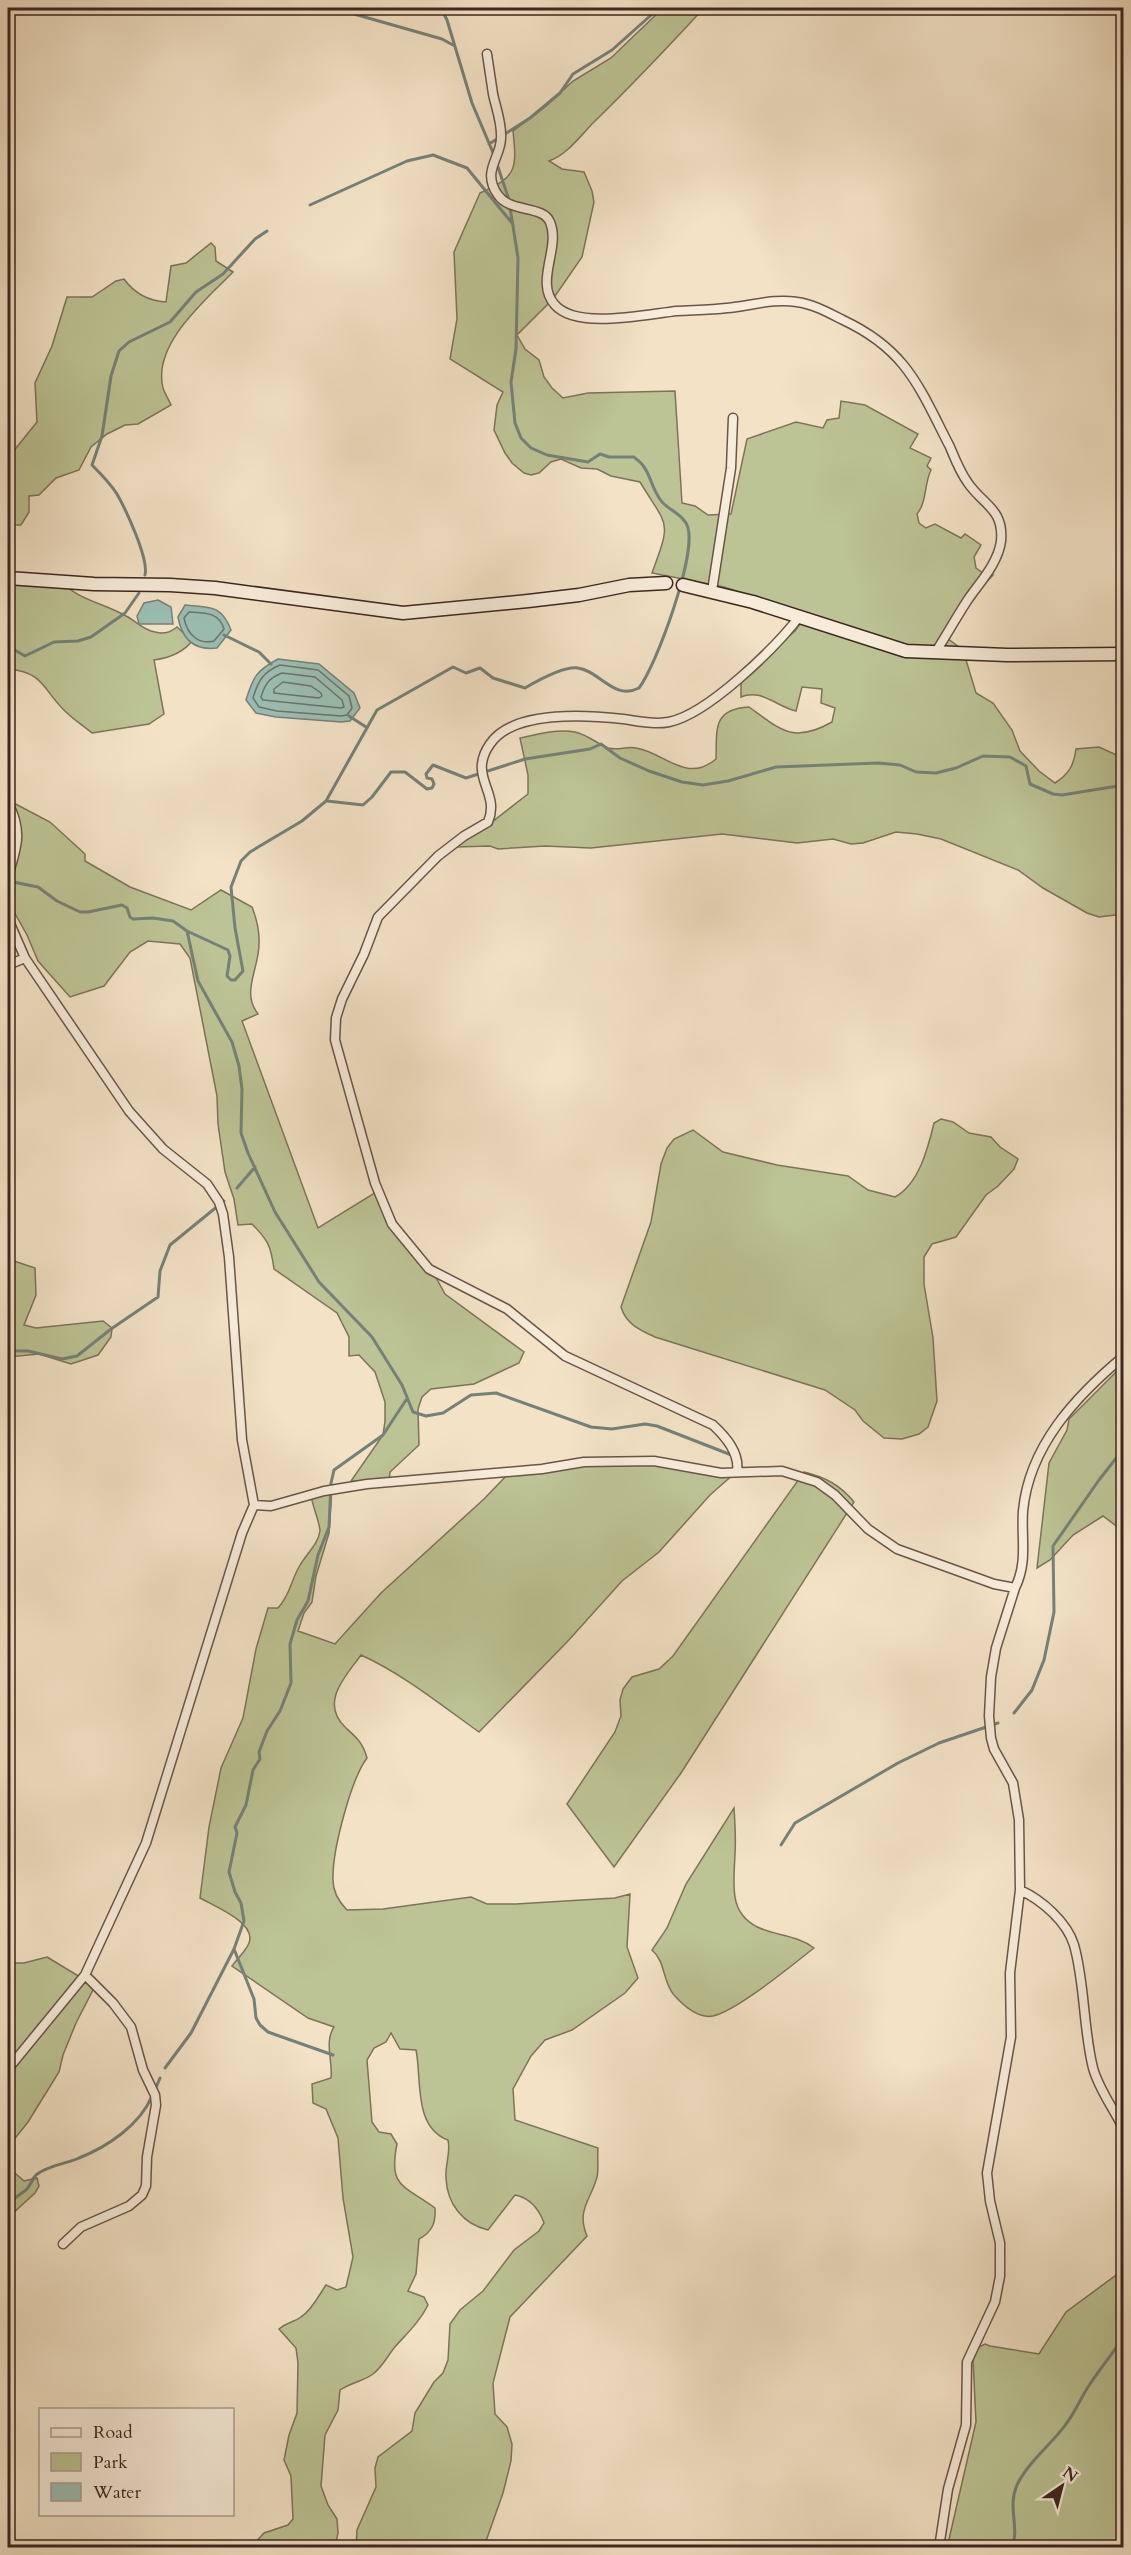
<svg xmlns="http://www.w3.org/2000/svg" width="1131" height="2555" font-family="Cardo,serif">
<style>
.green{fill:#bcc394;stroke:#7c745a;stroke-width:1.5}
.water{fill:#9bbeb3;stroke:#758178;stroke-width:1.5}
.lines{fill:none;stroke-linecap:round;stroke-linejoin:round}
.shore{stroke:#6c7269;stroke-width:1.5}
.stream{stroke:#758178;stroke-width:3}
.street-casing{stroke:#6a5549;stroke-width:11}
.secondary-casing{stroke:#3c261f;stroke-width:15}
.street{stroke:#f7ecda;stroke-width:8}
.secondary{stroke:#f7ecda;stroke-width:12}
</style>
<rect width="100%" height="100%" fill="#f3e2c6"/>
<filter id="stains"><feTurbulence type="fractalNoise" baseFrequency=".00333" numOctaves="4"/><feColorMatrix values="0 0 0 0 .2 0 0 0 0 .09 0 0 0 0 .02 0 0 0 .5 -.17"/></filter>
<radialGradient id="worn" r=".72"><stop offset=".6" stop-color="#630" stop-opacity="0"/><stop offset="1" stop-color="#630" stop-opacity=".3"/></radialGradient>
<path class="green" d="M663 8H704C668 47 632 85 594 122 581 135 567 155 549 161L562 169 584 172 592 191 594 202 582 257 553 299 517 335 525 349 539 360 544 377 552 388 563 398 588 393 675 391 682 503 695 506 708 515 731 514 747 439 796 422 823 428 827 420 839 418 841 401 865 405 918 434 910 448 931 458 927 466 931 470C924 484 927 502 917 514L919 523 926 528 935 524 961 538 965 534 981 545 974 557 976 568 986 575H993L980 589 947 638 963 650 976 693 993 703 1012 730 1020 751 1039 771 1055 783C1069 774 1074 765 1076 749L1099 747 1123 758V914L1099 917 1087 913 1043 888 1018 870 941 839 917 834 896 832 863 843 851 844 833 839 797 843 722 834 591 848 545 846 498 849 490 846 457 847 466 834 488 825 528 794V775L520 738C538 734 557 729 575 732 588 735 596 743 608 748 617 751 627 746 636 748 666 753 686 784 716 759 717 730 712 709 749 707 781 730 793 744 832 722L835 708 821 703 822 689 802 687 796 711C777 707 761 688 741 697V679L795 631 800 624V612L724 587 652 573C672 519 668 528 640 482L611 476 597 469 581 468 561 459 551 462 539 473 531 475 524 473 512 463 505 453 494 430 497 405 503 392 450 359 457 319 454 252 480 193C517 177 517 169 513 131L545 107 573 81 611 58Z
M211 243 215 247 216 261 233 272C206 300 152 344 163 388 165 394 169 400 171 405L138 424 125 425 107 434 91 447 79 470 56 478 39 495 29 496V512L21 525H8V458L37 422 35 383 52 346 67 297H92L116 281 124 279C135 294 148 301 166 302L171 266 186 263Z
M8 573 60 580C77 600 104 603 126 616 136 621 143 630 155 632 164 634 169 633 177 627L192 641C183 653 168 658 154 660L164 714 149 724 92 733C84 726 74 720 66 712 43 691 45 672 8 669Z
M8 800 50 822 85 854V861L130 887 191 910 221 890 252 907C258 922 261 937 258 954 255 975 243 995 258 1014L242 1021 318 1228 381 1189 388 1207 406 1239 434 1274 445 1294 524 1352 519 1363 474 1384 431 1389 422 1397 418 1409 419 1445 390 1472 389 1482 351 1481 383 1435 385 1421V1402L375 1372 359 1355 349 1356V1337L337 1313 274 1269C271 1246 268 1240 252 1224L238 1225 234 1199 225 1172 218 1124 217 1096 190 958 180 944 148 941 130 952 104 986 70 997 38 961 27 935 8 901Z
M941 1119 953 1122 969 1133 991 1137 1000 1147 1018 1159 1014 1169 998 1186 986 1195 956 1237 932 1244 924 1257V1284L933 1338 937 1401 928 1427 919 1434 902 1439 884 1438 863 1421 855 1410 825 1390 655 1337C640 1330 626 1324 621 1307L651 1222 661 1164 667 1148 674 1139 693 1130 723 1152 777 1165 848 1176 868 1190 895 1197C919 1184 928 1148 934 1123Z
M8 1259 35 1268 36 1295 24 1325 36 1328 103 1321 112 1328 111 1337 98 1355 71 1364 39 1354 8 1357Z
M1123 1365V1531L1103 1516 1073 1535 1050 1560 1037 1568 1049 1463 1067 1430 1069 1419Z
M632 1457 668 1461 735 1473 710 1495 659 1552 622 1581 567 1642 479 1732C441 1705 403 1674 361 1655 345 1677 319 1703 346 1728 357 1738 363 1743 367 1758 351 1779 333 1849 333 1876 332 1889 338 1901 347 1910L383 1909 471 1897 487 1904H516L615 1898 630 1894 627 1947 638 1978 625 1993 572 2030 545 2040 531 2056 513 2089 515 2120 598 2148C597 2157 599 2168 597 2177 591 2200 576 2210 587 2236L510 2317 493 2383 495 2414 507 2427 512 2444 511 2461 503 2493 486 2541 481 2547H356L357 2530 376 2487 375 2468 378 2457 412 2431 415 2413 434 2382 443 2373 448 2360 450 2324 460 2310 483 2291 514 2250 539 2231 544 2223C539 2209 530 2198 515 2195L488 2230C463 2224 447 2204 446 2178 445 2164 451 2153 448 2140 413 2127 422 2079 416 2050L400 2049 391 2033 386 2042 374 2048 367 2060 372 2122 379 2132 391 2134 397 2144C388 2188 404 2185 435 2208 436 2223 432 2232 419 2239L416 2274 408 2291 424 2297 428 2305C419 2323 407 2333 394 2348 387 2357 382 2367 373 2374 364 2381 352 2382 340 2390L338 2410 325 2435 321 2486 328 2505 337 2519 338 2533 336 2542 330 2547H251L264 2533 288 2525 293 2519 291 2476 284 2460 289 2435 297 2413 298 2363 296 2348 279 2329C287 2322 293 2323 301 2317 312 2310 319 2295 326 2285L337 2290 346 2287 353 2257 343 2198 338 2138 326 2109 313 2103 312 2084 331 2078C333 2061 324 2042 334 2027L308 2018 232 1966C237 1959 246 1951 249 1943 257 1923 214 1906 200 1898L209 1827 221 1768 243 1718 256 1649 268 1608H278C290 1595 291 1581 299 1567 305 1555 318 1545 320 1531 320 1523 312 1505 311 1495L332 1488 329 1533 316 1576 312 1602 304 1613 298 1631 335 1644 381 1593 484 1499 510 1472 598 1459Z
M804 1472C825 1477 840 1485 854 1502L681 1773 614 1867 567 1804 615 1732 621 1716 620 1700 623 1689 632 1677 659 1669 673 1656Z
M734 1808C735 1823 736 1839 735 1854 734 1884 727 1915 762 1929 780 1936 798 1936 814 1948 792 1965 737 2011 713 2016 698 2019 683 2005 674 1995 662 1981 666 1962 652 1950L667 1928 686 1884Z
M47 1957 95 1986 76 2023 63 2055 59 2072 28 2122 8 2147V1963H24Z
M8 2167 24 2181 37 2178 39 2186 35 2193 12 2214 8 2215Z
M1123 2270V2547L947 2548 976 2422 973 2359 979 2347 985 2344 990 2346 1039 2354 1066 2312Z"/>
<path class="water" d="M158 600 171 607 173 624H139L137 616 144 603Z
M185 605C210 608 221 604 231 630L217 648C194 651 182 639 178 617Z
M278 659 319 664 354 693 360 708 350 721 341 722 276 717 256 713 246 700C253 677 256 671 278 659Z"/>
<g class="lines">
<path class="shore" d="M189 612C205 613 219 612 224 629L214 641C198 645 187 634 184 618Z
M280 665 318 670 349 696 352 708 347 715 341 716 277 711 259 707 253 698C258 681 263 672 280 665Z
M282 673 315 677 342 700 344 707 341 708 263 700 261 697C265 684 269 678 282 673Z
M283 682 311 686 321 693 322 696 319 698 274 693V689Z"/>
<path class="stream" d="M333 8 442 39 453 45
M441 8 447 20 472 103 494 155
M489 144 530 118 560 93 573 74 612 50 659 8
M496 161 509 200
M310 205 407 161 433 155 467 168 512 223
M145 575C149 559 126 510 117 494 110 483 101 474 92 465L102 436 111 376 119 351 129 342 170 322 196 292 223 274 255 239 267 231
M224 635 259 652 271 664
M8 646 25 656 54 642 78 641 91 637 125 613 139 593
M349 716 366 727
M327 801 363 805 372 797 391 772H405L427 789 432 788 434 784 432 779 427 778 426 774 433 765 466 778 525 759 590 749 601 744 620 758 649 771 682 782 703 785 728 781 776 767 878 763 900 765 916 772 936 773 956 768 983 756 1010 757 1026 766 1030 784 1053 794 1062 795 1124 785
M8 881 38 887 57 901 80 912H88L122 905 127 908 130 917 133 919 153 918 173 921 187 931 228 950 230 956 227 976 231 980H235L243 971 235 928 231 887 241 861 250 852 302 821 326 801 377 710 453 667 466 673 480 668 493 678 525 688C537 681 563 666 578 668 600 671 614 701 639 688 657 664 696 556 688 528 685 516 671 511 663 503 652 491 652 478 644 467 642 463 637 460 634 457H609L600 454 588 462 547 455 531 448 521 438 515 423 511 382 516 349 518 258 510 207
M187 931 198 981 232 1042 239 1066 242 1089 241 1133 248 1153 275 1212 319 1282 372 1337 402 1385 413 1412 426 1416 443 1413 471 1395 496 1393 591 1427 612 1429 645 1424 657 1426 734 1456
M237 1188 255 1167
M8 1351H28L62 1359 77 1356 111 1329 158 1297 160 1271 170 1245 224 1201
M1014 1713 1032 1690 1044 1660 1054 1612 1053 1546 1099 1480 1124 1448
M781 1845 795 1823 898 1763 939 1743 998 1723
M234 1949 254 1999 256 2018 260 2025 268 2032 333 2055
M165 2068 191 2033 234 1949 244 1921 241 1903 235 1892 229 1872 237 1833 235 1827 246 1805 253 1770 260 1759 259 1752 267 1731 280 1711 291 1683 290 1644 297 1620 308 1601 318 1555 329 1527 331 1483 334 1470 383 1435 406 1400
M155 2090 160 2078
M8 2209C11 2199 17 2197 26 2190 31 2185 32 2179 36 2175 48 2165 66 2164 79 2158 107 2147 140 2125 152 2096
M1012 2548C1020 2526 1007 2508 1017 2485 1028 2462 1052 2444 1066 2424 1076 2411 1081 2397 1090 2384 1101 2367 1114 2353 1124 2335"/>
<defs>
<path id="street" d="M487 54C489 67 491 81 493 94 496 108 502 123 501 138 501 158 481 171 498 195 510 213 543 205 550 222 561 248 534 282 555 305 577 330 647 314 677 311 693 310 710 310 727 308 750 306 774 298 797 302 813 304 829 313 843 320 907 350 919 387 950 447 955 459 960 472 968 483 983 505 1004 509 1001 541 998 564 979 583 967 601 956 618 946 636 935 653
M712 591 731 468 733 418
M8 803C23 831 17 847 8 876
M8 919 25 958 129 1111 163 1149 207 1184 219 1202 223 1214 229 1257 242 1440 254 1505
M8 965 25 958
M737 1472C740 1453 726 1437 713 1425L565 1356 507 1309 429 1269 392 1224 375 1183 335 1040 336 1018 342 999 364 954 378 917 438 856 464 836 488 822C501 792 467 777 490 744 513 710 587 715 623 719 638 721 654 725 669 722 708 714 775 648 799 617
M1020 1890C1042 1900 1067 1922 1074 1945 1085 1983 1083 2028 1093 2068 1099 2090 1114 2109 1124 2130
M8 2069 85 1975 146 1843 242 1533 254 1505 271 1506 324 1491 367 1484 542 1469 584 1462 654 1461 721 1473 782 1471 817 1482 835 1495 868 1529 897 1549 994 1584 1015 1588C1028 1562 1021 1538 1023 1511 1029 1446 1076 1396 1124 1356
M63 2244 81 2227 129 2206 142 2195 146 2186 147 2157 156 2105 155 2095 143 2070 131 2027 113 2003 85 1975
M939 2548 948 2489 966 2425 967 2362 995 2302 1000 2276V2243L990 2201 987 2173 1011 2037 1010 1973 1020 1890 1019 1820 1013 1783 994 1749 991 1738 989 1716 991 1677 996 1648 1015 1588"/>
<path id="secondary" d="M8 578 94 584 170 585 215 588 403 613 528 601 579 595 629 585 666 583
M683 585 753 602 906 651 1007 655 1124 654"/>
</defs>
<use href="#street" class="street-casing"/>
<use href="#secondary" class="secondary-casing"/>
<use href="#street" class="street"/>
<use href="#secondary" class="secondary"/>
</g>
<rect width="1131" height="2555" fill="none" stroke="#f3e2c6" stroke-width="30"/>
<rect x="9" y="9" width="1113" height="2537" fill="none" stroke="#3c261f" stroke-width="3"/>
<rect x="15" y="15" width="1101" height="2525" fill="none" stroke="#3c261f" stroke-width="1.5"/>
<rect x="39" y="2408" width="195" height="108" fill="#f7ecda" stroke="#ac9d8f" stroke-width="1.5"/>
<rect x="51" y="2428" width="30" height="9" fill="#f7ecda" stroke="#ac9d8f" stroke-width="1.5"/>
<text x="93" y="2438" font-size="18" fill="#3c261f">Road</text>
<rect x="51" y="2453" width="30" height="18" fill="#bcc394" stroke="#ac9d8f" stroke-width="1.5"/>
<text x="93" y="2468" font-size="18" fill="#3c261f">Park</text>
<rect x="51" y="2483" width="30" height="18" fill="#9bbeb3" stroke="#ac9d8f" stroke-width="1.5"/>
<text x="93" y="2498" font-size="18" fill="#3c261f">Water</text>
<g transform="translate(1062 2486) rotate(35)" stroke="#f7ecda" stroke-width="4.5" paint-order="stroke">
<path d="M0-4.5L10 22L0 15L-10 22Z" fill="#3c261f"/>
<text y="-9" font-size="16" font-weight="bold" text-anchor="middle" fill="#3c261f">N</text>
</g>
<rect width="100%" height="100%" filter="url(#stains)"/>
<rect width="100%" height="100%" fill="url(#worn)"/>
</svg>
